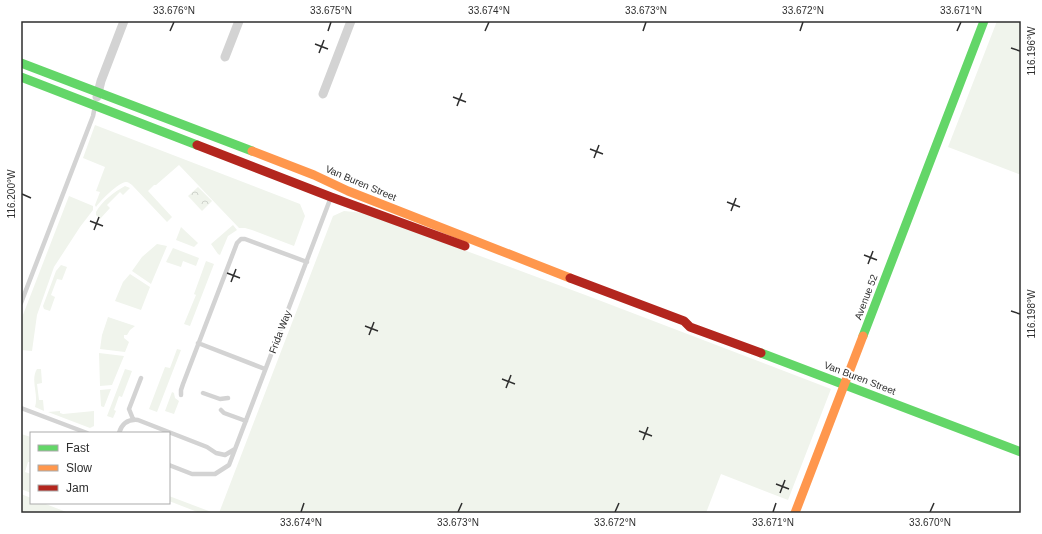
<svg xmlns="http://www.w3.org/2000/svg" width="1042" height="534" font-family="Helvetica,sans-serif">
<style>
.grass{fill:#f0f4ec}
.park{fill:url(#park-crowns)}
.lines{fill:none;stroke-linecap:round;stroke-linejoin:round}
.lane{stroke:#d3d3d3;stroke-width:4.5}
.street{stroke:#d3d3d3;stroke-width:9}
.fast{stroke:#63d668;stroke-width:9}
.slow{stroke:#ff974d;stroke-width:9}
.jam{stroke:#b3261e;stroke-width:9}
.ticks{fill:none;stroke:#2e2e2e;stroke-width:1.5}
.labels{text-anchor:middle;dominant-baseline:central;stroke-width:4;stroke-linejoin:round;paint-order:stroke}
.street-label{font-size:10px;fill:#2e2e2e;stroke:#fff}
.neatline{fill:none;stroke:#2e2e2e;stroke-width:1.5}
.ticks-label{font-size:10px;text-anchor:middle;fill:#2e2e2e}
</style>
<defs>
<pattern id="park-crowns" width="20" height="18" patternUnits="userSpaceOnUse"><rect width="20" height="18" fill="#f0f4ec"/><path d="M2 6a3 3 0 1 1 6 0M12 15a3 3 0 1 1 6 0" fill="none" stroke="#ced2cb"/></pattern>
</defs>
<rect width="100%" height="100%" fill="#fff"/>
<path class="grass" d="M997 21H1021V175L948 147Z
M95 125 300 204 305 216 294 246 252 230 245 228H239L179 165 156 185H154L148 191 172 217 167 222 132 185C130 184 129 182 126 182 118 183 101 200 96 207L95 205 100 192 96 191 105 167 83 158Z
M125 186 130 188 123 195 120 192 107 205 110 208 100 219 96 215V212C102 201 114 192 125 186Z
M69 196 93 206V210L80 227 54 267 37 315 32 351 21 350V320Z
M344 211 364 213 588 296 831 389 788 500 721 474 706 513H219L333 216Z
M233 225 237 230 228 236 220 255 218 254 211 244Z
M181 227 198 243 194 247 176 240Z
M157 244 167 246 151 284 132 271 142 257Z
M173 248 199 258 196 266 183 261 181 267 166 262Z
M206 261 214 264 190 326 184 324 196 295 194 294Z
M61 265 67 267 62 280 57 279 51 295 55 297 50 311 44 309 43 306 56 271Z
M130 274 150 287 141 310 115 301 123 282Z
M108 317 135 326 130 330 127 335H124V338L129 342 125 352 100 349 102 335Z
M177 349 181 350 157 412 149 409 165 367 170 368Z
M99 353 124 356 112 385 100 386Z
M37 369H41L42 383 37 384 39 400H43L44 411 35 407C39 395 30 380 37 369Z
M125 369 132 371 122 397 119 396 114 410 116 411 113 418 107 416Z
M111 389 104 407H103L101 406 100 390Z
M172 392 174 393 175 398 179 401 174 414 165 411Z
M60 411V413L63 414 94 411V426L90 428 48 412Z
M21 434 31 437V462H28L25 472 31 474V493L21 489Z
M21 494 31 498V503H43L69 513H21Z
M169 496 214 513H200L169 501Z"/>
<path class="park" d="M198 187 212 201 202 211 188 196Z"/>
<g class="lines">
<path class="lane" d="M21 303 93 116 95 106
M198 343 265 369
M203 393 220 399 228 398
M181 395V390L183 384 237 243 241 239H245L307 262
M21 408 87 433
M221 410 224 413 246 421
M133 419 129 409 141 378
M119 433C122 423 128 419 138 420L207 447 216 453 225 455 235 449
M169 465 192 474H215L229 465 331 197"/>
<path class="street" d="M225 57 239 21
M323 94 351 21
M97 97 101 81 124 21"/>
<path class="fast" d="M21 63 252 151
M21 77 197 145
M863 336 984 21
M761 353 1021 452"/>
<path class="slow" d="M252 151 314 175 348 191 570 278
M795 513 863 336"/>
<path class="jam" d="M197 145 331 197 465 246
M570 278 684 321 690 327 761 353"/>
</g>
<path class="ticks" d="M170 31 174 22M328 31 331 22M485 31 489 22M643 31 646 22M800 31 803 22M957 31 961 22M315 44 328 49M1011 48 1020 51M319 53 324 40M453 97 466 102M457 106 462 93M590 149 603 154M594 158 599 145M22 194 31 198M727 202 740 207M731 211 736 198M90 221 103 226M94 230 99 217M864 255 877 260M868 264 873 251M227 273 240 278M231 282 236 269M1011 311 1020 314M365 326 378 331M369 335 374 322M502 379 515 384M506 388 511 375M639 431 652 436M643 440 648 427M776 484 789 489M780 493 785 480M301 512 304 503M458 512 462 503M615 512 619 503M773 512 776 503M930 512 934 503"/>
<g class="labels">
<g class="street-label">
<text transform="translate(361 183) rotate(23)">Van Buren Street</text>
<text transform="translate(866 297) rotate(-69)">Avenue 52</text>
<text transform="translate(280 332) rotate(-69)">Frida Way</text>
<text transform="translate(860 378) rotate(21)">Van Buren Street</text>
</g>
</g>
<rect width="1042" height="534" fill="none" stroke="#ffffff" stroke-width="44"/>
<rect x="30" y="432" width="140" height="72" fill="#ffffff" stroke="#ababab"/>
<rect x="38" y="445" width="20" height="6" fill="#63d668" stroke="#ababab"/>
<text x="66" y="452" font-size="12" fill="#2e2e2e">Fast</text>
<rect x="38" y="465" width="20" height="6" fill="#ff974d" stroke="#ababab"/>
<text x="66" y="472" font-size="12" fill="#2e2e2e">Slow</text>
<rect x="38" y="485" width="20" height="6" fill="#b3261e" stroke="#ababab"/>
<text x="66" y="492" font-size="12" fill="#2e2e2e">Jam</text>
<rect x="22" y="22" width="998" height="490" class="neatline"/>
<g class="ticks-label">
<text x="174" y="14">33.676°N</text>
<text x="331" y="14">33.675°N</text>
<text x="489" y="14">33.674°N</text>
<text x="646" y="14">33.673°N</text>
<text x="803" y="14">33.672°N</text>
<text x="961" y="14">33.671°N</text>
<text transform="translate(1031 51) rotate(-90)" y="4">116.196°W</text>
<text transform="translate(11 194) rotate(-90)" y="4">116.200°W</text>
<text transform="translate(1031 314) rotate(-90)" y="4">116.198°W</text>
<text x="301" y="526">33.674°N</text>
<text x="458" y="526">33.673°N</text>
<text x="615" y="526">33.672°N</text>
<text x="773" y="526">33.671°N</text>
<text x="930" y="526">33.670°N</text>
</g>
</svg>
